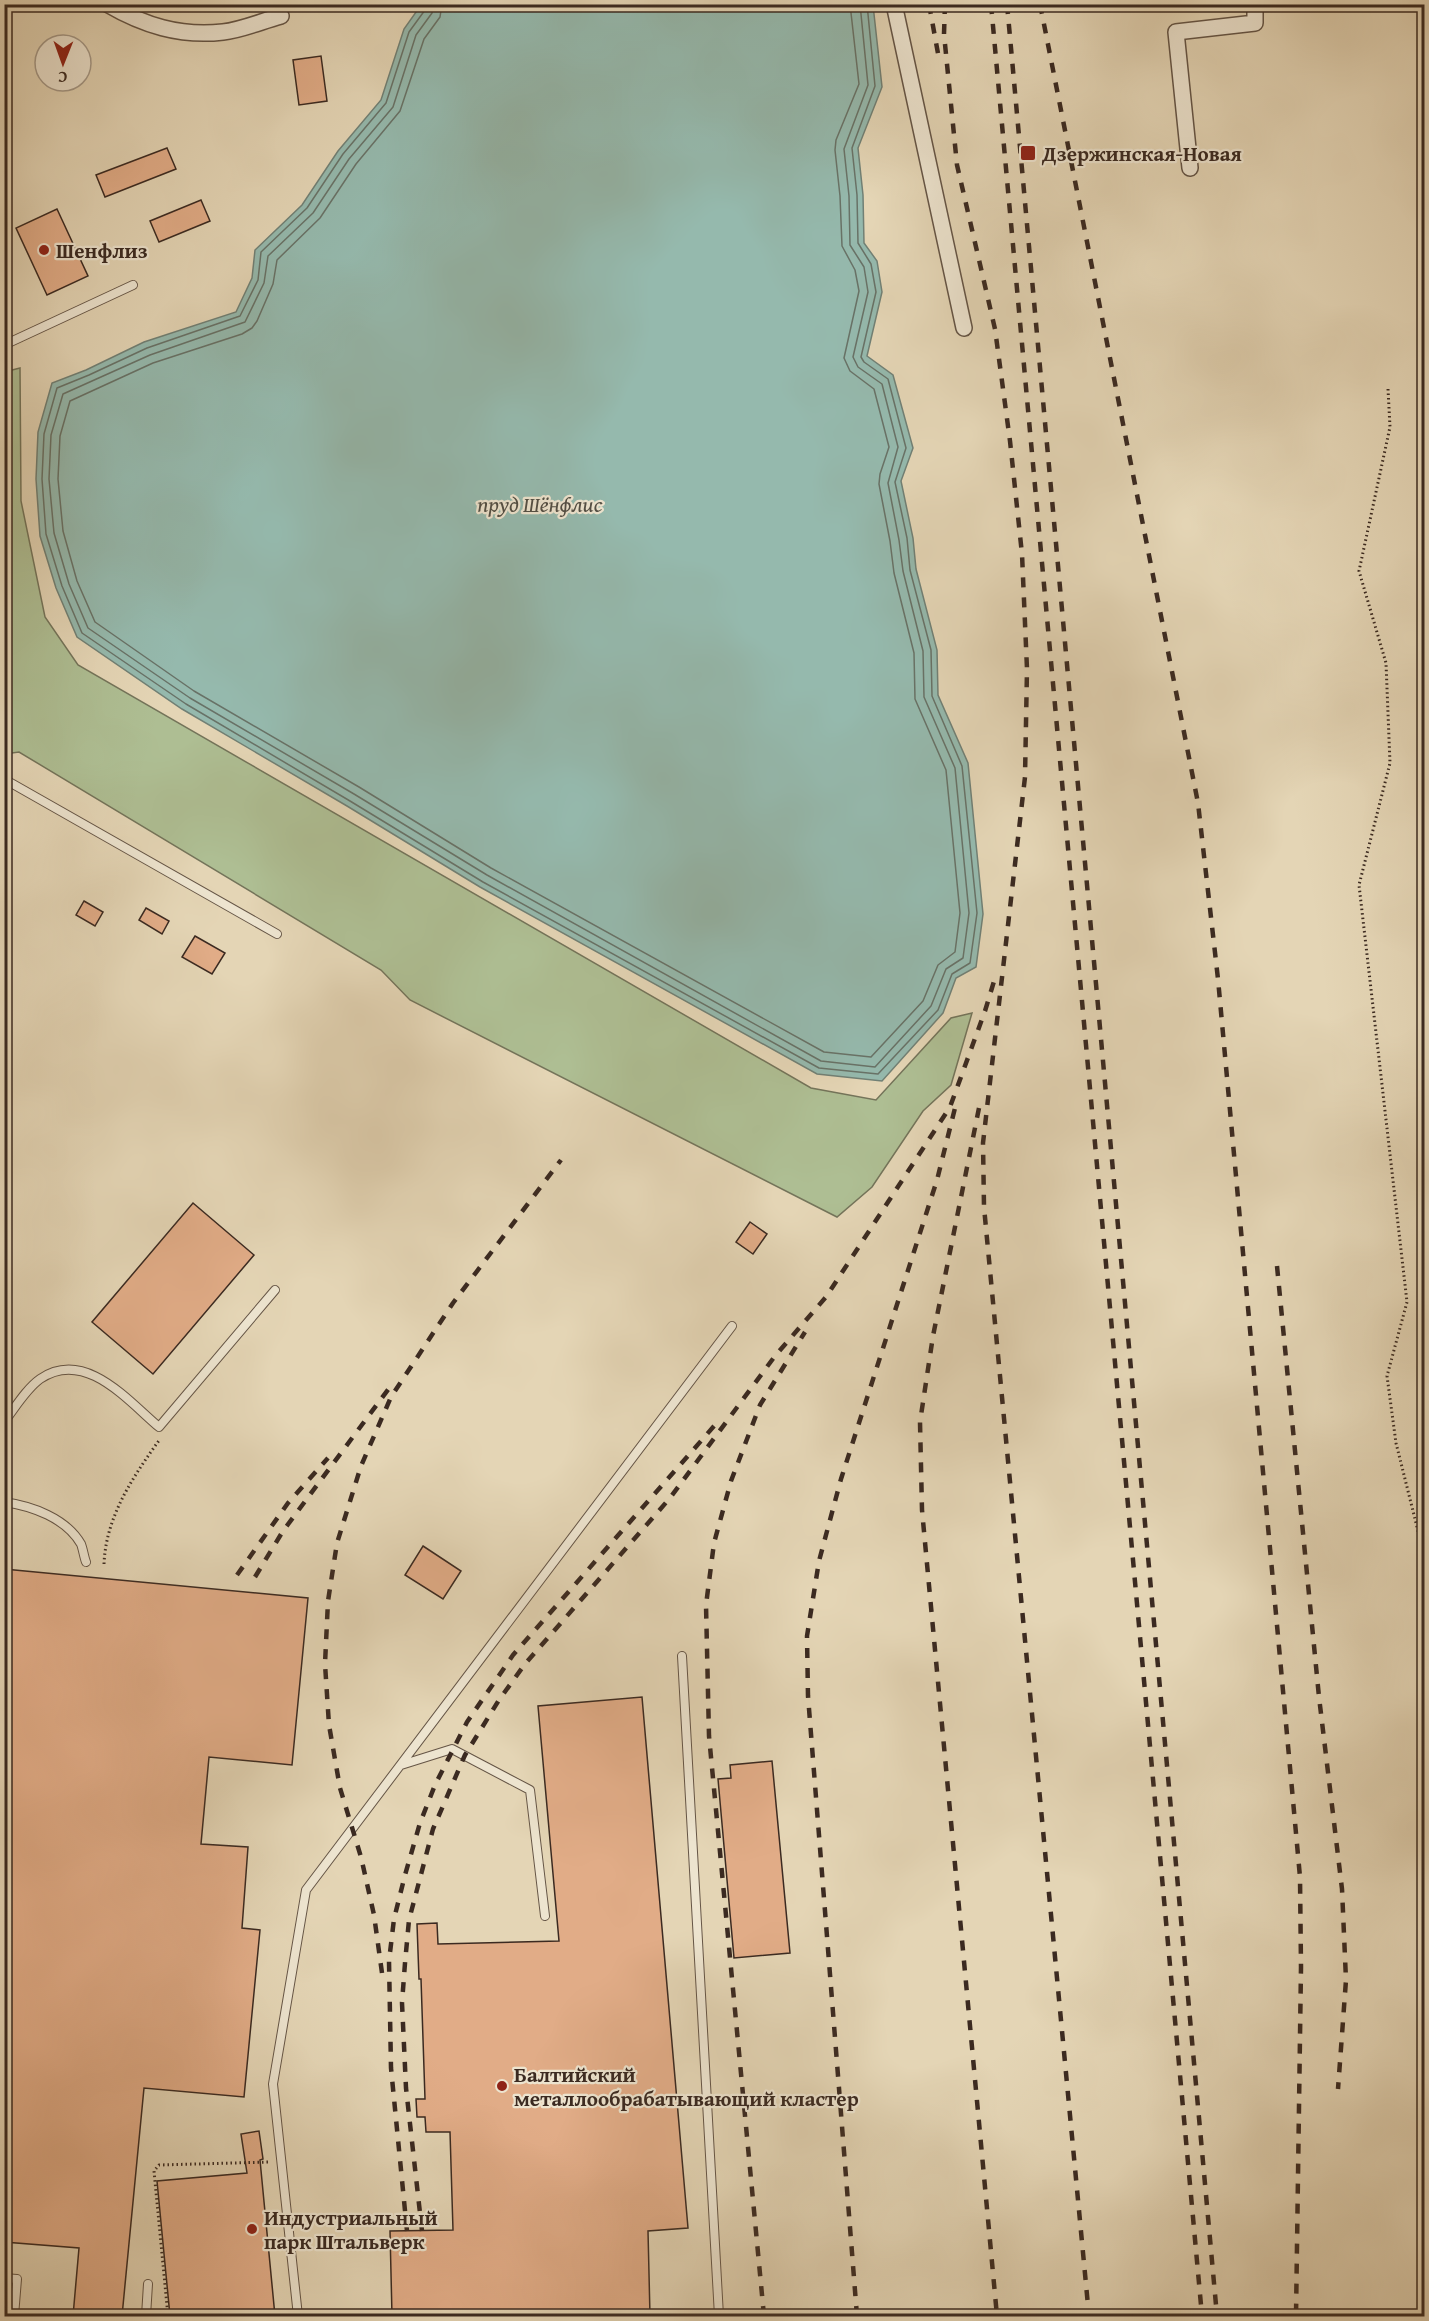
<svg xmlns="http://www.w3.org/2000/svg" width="1429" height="2321" font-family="'Gentium Book Plus',serif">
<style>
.green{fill:#aebe93;stroke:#74745a;stroke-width:1.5}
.water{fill:#95b9ad;stroke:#718075;stroke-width:1.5}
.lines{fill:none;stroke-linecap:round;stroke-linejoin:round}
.shore{stroke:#687267;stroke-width:1.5}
.building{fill:#e1ac87;stroke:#3b2a21;stroke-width:1.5}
.lane-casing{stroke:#655546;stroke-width:10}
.street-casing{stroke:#655546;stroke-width:18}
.path{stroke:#3b2a21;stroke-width:3;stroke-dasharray:1.5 3;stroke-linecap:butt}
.lane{stroke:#ede4cf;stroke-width:8}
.street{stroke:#ede4cf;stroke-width:15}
.rail{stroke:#3b2a21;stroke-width:4.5;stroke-dasharray:10 10;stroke-linecap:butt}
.poi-dot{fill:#8f2418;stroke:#ede4cf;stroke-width:2}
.labels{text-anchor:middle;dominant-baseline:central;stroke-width:4.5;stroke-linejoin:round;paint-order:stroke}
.poi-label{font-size:21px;font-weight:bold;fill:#3b2a21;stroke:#ede4cf;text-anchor:start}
.water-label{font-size:22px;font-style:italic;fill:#524e44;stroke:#ede4cf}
</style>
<rect width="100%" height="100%" fill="#e4d5b5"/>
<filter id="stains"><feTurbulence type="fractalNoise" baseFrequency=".00333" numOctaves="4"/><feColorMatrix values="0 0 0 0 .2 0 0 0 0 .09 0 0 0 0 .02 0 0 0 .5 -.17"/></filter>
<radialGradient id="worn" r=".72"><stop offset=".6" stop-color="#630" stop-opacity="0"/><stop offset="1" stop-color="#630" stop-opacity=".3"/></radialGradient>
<path class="green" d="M20 368 21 501 45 617 78 665 811 1088 876 1100 951 1018 972 1013 951 1085 923 1111 872 1187 837 1217 410 1000 381 970 19 752 5 754 4 372Z"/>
<path class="water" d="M421 5H873L882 87 858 148 863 195 864 243 877 261 882 292 867 356 893 375 913 448 901 481 913 538 916 569 937 650 938 695 968 763 983 914 976 967 956 978 943 1013 882 1081 817 1074 480 887 347 806 182 709 77 637 56 588 40 536 36 479 38 432 52 383 86 370 144 342 236 312 252 278 255 250 302 205 338 151 381 100 404 29Z"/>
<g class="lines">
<path class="shore" d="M425 4V10L409 32 386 103 343 154 307 208 261 252 258 280 240 316 147 348 89 375 57 388 44 434 42 479 46 534 62 586 82 633 186 704 350 801 483 882 819 1068 878 1074 938 1010 952 974 970 963 977 913 962 766 932 696 931 650 910 570 907 538 895 482 906 448 888 379 864 362 861 357 876 292 871 264 858 243 857 195 852 148 875 86 867 4
M433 4 432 13 416 35 393 107 349 159 313 213 268 256 264 283 245 322 150 355 63 394 51 435 49 479 54 533 69 584 88 628 190 698 354 794 487 875 821 1061 875 1067 931 1006 946 969 963 958 969 913 955 768 924 697 923 651 903 571 899 540 888 483 898 447 882 384 858 367 853 357 868 292 864 267 850 245 849 196 844 149 868 85 860 4
M442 4 440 17 424 39 400 111 356 164 320 218 277 260 273 284 257 321 252 328 242 334 153 363 70 401 60 436 58 479 63 531 77 581 95 622 194 691 359 787 491 868 824 1052 871 1057 923 1001 938 965 955 952 960 913 946 770 915 699 914 653 894 573 890 541 879 484 880 474 889 447 874 389 850 371 844 358 859 291 855 270 842 246 840 196 835 150 836 140 859 84 850 4"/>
</g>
<path class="building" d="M321 56 327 101 299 105 293 60Z
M167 148 176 169 105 197 96 175Z
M201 200 210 221 159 242 150 221Z
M57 209 88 276 47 295 16 228Z
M84 901 103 912 95 926 76 915Z
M146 908 169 921 162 934 139 920Z
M195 936 225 953 212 974 182 957Z
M193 1203 254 1255 153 1374 92 1322Z
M750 1222 767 1234 753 1254 736 1242Z
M423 1546 461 1571 443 1599 405 1575Z
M4 1569 308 1598 292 1765 209 1757 201 1844 248 1847 242 1928 260 1930 244 2097 144 2088 122 2316H73L79 2248 4 2242Z
M642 1697 688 2228 648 2231 650 2316H392L390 2231 453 2230 450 2132H426L425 2117H417L416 2099H425L421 1979H419L417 1924 437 1923 438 1944 559 1941 538 1706Z
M772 1761 790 1953 734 1958 718 1779 731 1778 730 1765Z
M259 2131 263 2159 260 2160 275 2316H170L157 2181 247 2173 241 2134Z"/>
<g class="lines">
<defs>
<path id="lane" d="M4 345 133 285
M4 779 277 934
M4 1422C15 1408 26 1389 40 1379 85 1348 128 1401 159 1427L275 1290
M4 1502C32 1506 66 1518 81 1544 83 1549 84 1557 86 1562
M682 1656 719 2316
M401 1765 452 1749 530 1790 545 1916
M4 2278 17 2279 14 2316
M146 2316 148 2284
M298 2316 273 2084 306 1890 732 1326"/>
<path id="street" d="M107 4C143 25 180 37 223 32 242 30 262 21 281 16
M894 4 964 328
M1190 168 1176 32 1255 23V4"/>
</defs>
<use href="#lane" class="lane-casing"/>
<use href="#street" class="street-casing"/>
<path class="path" d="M1388 389 1390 427 1359 571 1386 663 1390 763 1359 885 1407 1302 1387 1376 1396 1443 1424 1555
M104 1564C106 1516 133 1477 160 1439
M168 2316 154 2171 159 2165 270 2162"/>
<use href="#lane" class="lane"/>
<use href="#street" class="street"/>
<path class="rail" d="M929 4 939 59
M945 4 944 34 957 165 995 329 1010 441 1022 554 1027 669 1025 777 983 1143 984 1207 1089 2316
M991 4 1202 2316
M1007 4 1217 2316
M1040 4 1198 803 1218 979 1300 1877 1301 1967 1296 2316
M979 1108 933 1336 920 1422 922 1510 997 2316
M1277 1266 1319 1697 1342 1889 1346 1980 1338 2089
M237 1575 288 1503 328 1458
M255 1577 283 1531 390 1387
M382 1973 374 1915 361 1857 340 1788 329 1725 325 1664 328 1601 337 1543 361 1466 391 1397 453 1303 561 1160
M407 2231 391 2068 389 1961 394 1919 405 1875 420 1823 435 1785 467 1722 513 1655 715 1425
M422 2231 406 2088 402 2003 405 1963 409 1920 433 1829 465 1755 499 1700 525 1664 670 1498 775 1356 826 1297 950 1107 985 1011 995 978
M764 2316 709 1736 706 1605 714 1543 731 1481 760 1405 805 1332
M857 2316 808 1696 807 1636 819 1561 841 1479 937 1180 956 1104"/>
</g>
<g class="poi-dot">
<rect x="1020" y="145" width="16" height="16" rx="3"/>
<circle cx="44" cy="250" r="6"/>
<circle cx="502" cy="2086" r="6"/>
<circle cx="252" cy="2229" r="6"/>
</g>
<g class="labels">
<g class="poi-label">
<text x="1042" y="153">Дзержинская-Новая</text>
<text x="56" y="250">Шенфлиз</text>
<text x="514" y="2074">Балтийский<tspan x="514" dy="24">металлообрабатывающий кластер</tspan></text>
<text x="264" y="2217">Индустриальный<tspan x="264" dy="24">парк Штальверк</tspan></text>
</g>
<g class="water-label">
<text x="540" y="504">пруд Шёнфлис</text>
</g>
</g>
<rect width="1429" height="2321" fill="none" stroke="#e4d5b5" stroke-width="24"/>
<rect x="6" y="6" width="1417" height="2309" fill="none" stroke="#3b2a21" stroke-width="3"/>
<rect x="12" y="12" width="1405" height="2297" fill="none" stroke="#3b2a21" stroke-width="1.5"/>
<g transform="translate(63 63) rotate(181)"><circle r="28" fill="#ede4cf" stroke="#a69a89" stroke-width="1.5"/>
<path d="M0-4.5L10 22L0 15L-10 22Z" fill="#8f2418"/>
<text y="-9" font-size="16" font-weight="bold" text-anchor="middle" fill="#3b2a21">С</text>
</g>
<rect width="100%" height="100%" filter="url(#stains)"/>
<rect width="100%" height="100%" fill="url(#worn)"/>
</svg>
